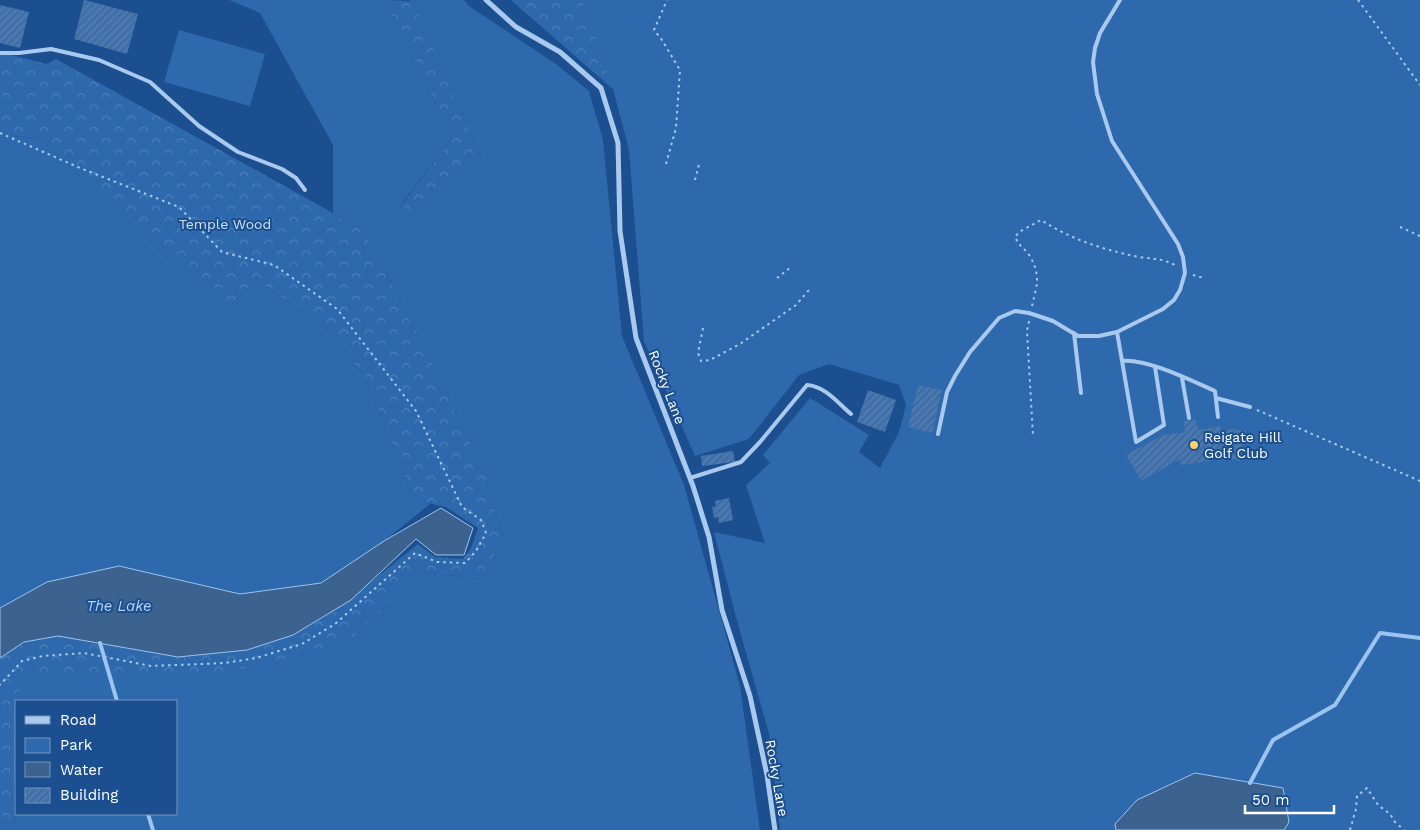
<svg xmlns="http://www.w3.org/2000/svg" width="1420" height="830" font-family="'Work Sans',sans-serif">
<style>
.green{fill:#2e69ad}
.forest{fill:url(#forest-crowns)}
.water{fill:#3c6290;stroke:#9cc4f0}
.lines{fill:none;stroke-linecap:round;stroke-linejoin:round}
.stream{stroke:#9cc4f0;stroke-width:4}
.building{fill:url(#building-hatch)}
.path{stroke:#a9c9ee;stroke-width:2;stroke-dasharray:2.5 4;stroke-linecap:butt}
.lane{stroke:#a9c9ee;stroke-width:4}
.street{stroke:#a9c9ee;stroke-width:5}
.poi-dot{fill:#ffd166;stroke:#1b4f8f;stroke-width:2}
.labels{text-anchor:middle;dominant-baseline:central;stroke-width:4;stroke-linejoin:round;paint-order:stroke}
.park-label{font-size:14px;fill:#cfe3fa;stroke:#1b4f8f}
.street-label{font-size:14px;fill:#fff;stroke:#1b4f8f}
.poi-label{font-size:14px;fill:#fff;stroke:#1b4f8f;text-anchor:start}
.water-label{font-size:15px;font-style:italic;fill:#b5d3f5;stroke:#1b4f8f}
</style>
<defs>
<pattern id="forest-crowns" width="20" height="18" patternUnits="userSpaceOnUse" patternTransform="scale(1.25)"><rect width="20" height="18" fill="#2e69ad"/><path d="M2 6a3 3 0 1 1 6 0M12 15a3 3 0 1 1 6 0" fill="none" stroke="#4d80b9"/></pattern>
<pattern id="building-hatch" width="6" height="6" patternUnits="userSpaceOnUse" patternTransform="scale(1.25)"><rect width="6" height="6" fill="#4478b7"/><path d="M-1 1l2-2M0 6l6-6M5 7l2-2" fill="none" stroke="#486282"/></pattern>
</defs>
<rect width="100%" height="100%" fill="#1b4f8f"/>
<path class="green" d="M229 0H385L452 138 402 203 482 159 410 0H464L469 6 556 64 589 91 603 140 622 336 684 485 740 686 760 830H14L16 772V814H176V701H19V677H203L287 660 352 638 422 572 482 579 503 538 484 472 431 360 365 233 333 213V145L260 13Z
M511 0H1420V830H780L769 734 736 617 714 532 765 543 746 485 770 463 763 455 810 398 869 435 859 452 880 468 899 432 906 405 899 385 829 364 799 375 749 439 695 456 644 341 629 150 613 89Z
M179 30 265 54 250 106 164 82Z
M0 135 39 138 225 311 256 279 333 334 365 378 414 500 430 504 384 541 321 583 240 594 119 566 47 582 0 608Z"/>
<path class="forest" d="M385 0 412 1 482 159 413 218 402 204 452 138Z
M511 0H582L613 89Z
M0 52 47 64 56 59 333 213 365 233 431 360 484 472 503 538 482 579 422 572 352 638 287 660 203 677H19V701H16L14 830H0V658L24 642 58 636 178 657 247 650 293 635 337 609 418 544 435 557 463 559 471 548 478 528 446 507 414 500 365 378 333 334 256 279 225 311 39 138 0 135Z"/>
<path class="water" d="M441 508 473 528 464 555H436L416 539 351 600 293 635 247 650 178 657 58 636 24 642 0 658V608L47 582 119 566 240 594 321 583 384 541Z
M1195 773 1283 788 1289 822 1284 830H1116L1115 824 1137 800Z"/>
<g class="lines">
<path class="stream" d="M100 643 117 701
M1250 783 1273 740 1335 705 1380 633 1420 638
M148 814 153 830"/>
</g>
<path class="building" d="M84 0 138 14 127 54 74 39Z
M0 5 29 12 20 48 0 43Z
M918 385 942 390 932 433 908 427Z
M868 390 896 400 885 432 857 422Z
M1196 420 1198 430 1220 426 1221 431 1232 429 1246 431 1240 461 1209 455 1210 461 1181 465 1180 459 1141 481 1126 455 1163 435 1185 432 1183 421Z
M733 451 735 462 702 466 701 456Z
M729 498 733 520 719 523 718 517 714 518 712 507 716 506 715 501Z"/>
<g class="lines">
<path class="path" d="M1358 0 1420 85
M0 133 80 168 179 207 222 252 274 265 337 309 416 411 462 507 481 520 486 533 476 551 465 563 437 562 415 553 335 624 302 644 256 658 225 663 151 666 84 653 43 656 22 661 0 685
M666 164 676 128 680 70 662 40 654 30 667 0
M695 180 699 164
M1400 227 1420 236
M1193 275 1204 278
M777 278 791 267
M1032 306C1037 284 1041 277 1030 256 1025 249 1019 246 1015 237L1019 232 1041 220C1070 239 1104 250 1139 257 1152 259 1164 258 1176 266
M1029 321 1027 331 1033 436
M703 328 698 353 701 361 710 360 740 344 796 305 809 290
M1257 410 1420 481
M1350 830 1356 809 1357 796 1367 788 1378 805 1390 814 1395 822 1404 830"/>
<path class="lane" d="M0 53H19L51 49 99 60 150 82 199 126 238 152 282 169 296 178 305 190
M1117 332 1136 442 1164 425 1155 367
M1074 333 1081 393
M1122 361C1146 358 1192 381 1215 391L1218 417
M1182 378 1189 418
M1216 398 1250 407
M938 434 947 392 955 376 970 352 999 318 1015 311 1029 313 1053 321 1078 336H1099L1117 332 1163 309 1174 300 1180 290 1185 273 1183 257 1178 244 1112 141 1097 94 1093 62 1095 48 1100 33 1120 0
M690 478 741 462 760 442 807 385C825 386 838 403 851 414"/>
<path class="street" d="M486 0 516 27 560 52 601 88 618 143 620 231 636 338 693 486 709 537 722 610 750 696 767 775 775 830"/>
</g>
<circle class="poi-dot" cx="1194" cy="445" r="5"/>
<g class="labels">
<g class="park-label">
<text x="225" y="224">Temple Wood</text>
</g>
<g class="street-label">
<text transform="translate(667 387) rotate(69)">Rocky Lane</text>
<text transform="translate(777 778) rotate(80)">Rocky Lane</text>
</g>
<g class="poi-label">
<text x="1204" y="437">Reigate Hill<tspan x="1204" dy="16">Golf Club</tspan></text>
</g>
<g class="water-label">
<text x="119" y="606">The Lake</text>
</g>
</g>
<rect x="15" y="700" width="162" height="115" fill="#1b4f8f" stroke="#7695bc"/>
<rect x="25" y="716" width="25" height="8" fill="#a9c9ee" stroke="#7695bc"/>
<text x="60" y="725" font-size="15" fill="#ffffff">Road</text>
<rect x="25" y="738" width="25" height="15" fill="#2e69ad" stroke="#7695bc"/>
<text x="60" y="750" font-size="15" fill="#ffffff">Park</text>
<rect x="25" y="762" width="25" height="15" fill="#3c6290" stroke="#7695bc"/>
<text x="60" y="775" font-size="15" fill="#ffffff">Water</text>
<rect x="25" y="788" width="25" height="15" fill="url(#building-hatch)" stroke="#7695bc"/>
<text x="60" y="800" font-size="15" fill="#ffffff">Building</text>
<path d="M1245 805v8h89v-8" fill="none" stroke="#ffffff" stroke-width="2.5"/>
<text x="1252" y="805" font-size="15" fill="#ffffff" stroke="#1b4f8f" stroke-width="4" paint-order="stroke">50 m</text>
</svg>
